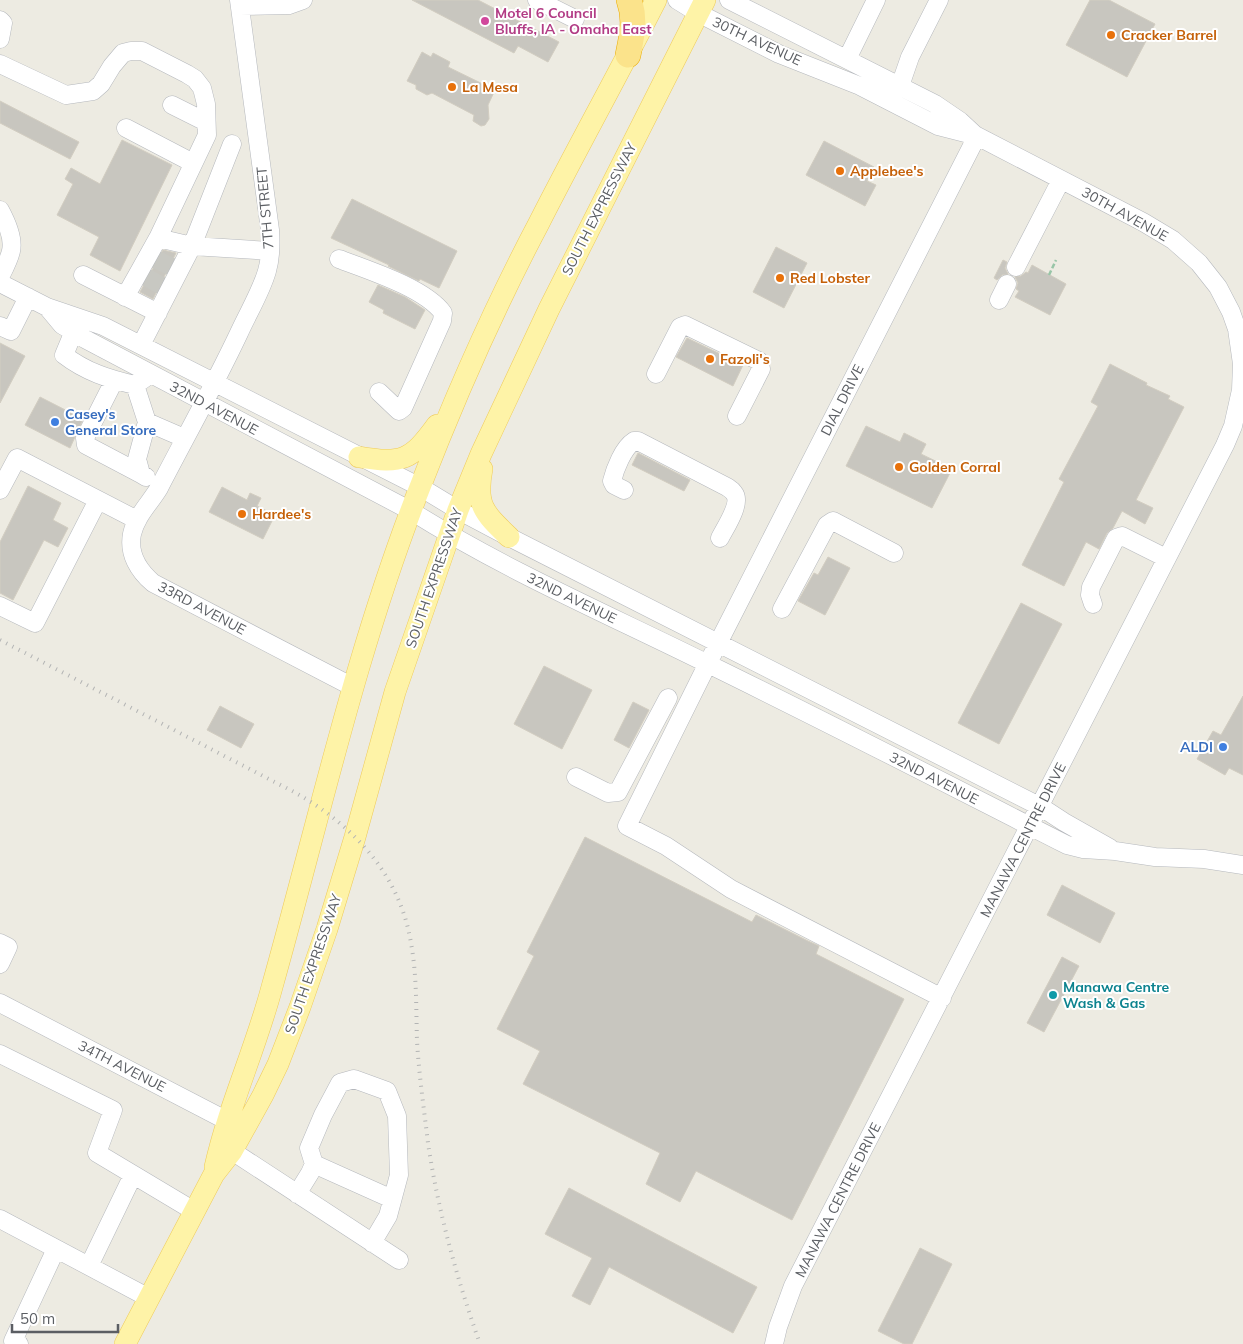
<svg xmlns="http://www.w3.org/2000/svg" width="1243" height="1344" font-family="Mulish,sans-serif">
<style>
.building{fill:#c8c6bf;stroke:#d2cdc1}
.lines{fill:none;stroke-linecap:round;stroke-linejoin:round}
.minor-tunnel{stroke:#c8c8c2;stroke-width:18;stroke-dasharray:18 9;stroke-linecap:butt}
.minor-casing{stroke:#b5b8bd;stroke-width:19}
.major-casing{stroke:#efcb59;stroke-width:22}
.highway-casing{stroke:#ecad04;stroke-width:26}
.path{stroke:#98c5a7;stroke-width:2.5;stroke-dasharray:5 2.5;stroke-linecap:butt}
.minor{stroke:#fff;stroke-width:18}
.major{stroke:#fef3a7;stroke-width:21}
.highway{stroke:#fbe38b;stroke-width:25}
.rail{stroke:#b3b4b4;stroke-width:4;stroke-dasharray:1 6;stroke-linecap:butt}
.hotel-dot{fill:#d1479c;stroke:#fff;stroke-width:2}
.food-dot{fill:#e8710a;stroke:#fff;stroke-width:2}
.shop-dot{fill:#3f7fe0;stroke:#fff;stroke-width:2}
.culture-dot{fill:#0f9aa8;stroke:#fff;stroke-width:2}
.labels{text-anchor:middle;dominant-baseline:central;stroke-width:4;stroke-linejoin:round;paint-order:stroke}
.hotel-label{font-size:14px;font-weight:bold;fill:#b23c85;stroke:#fff;text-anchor:start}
.food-label{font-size:14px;font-weight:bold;fill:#c56008;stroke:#fff;text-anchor:start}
.street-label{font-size:14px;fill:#5b5e63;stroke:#fff}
.shop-label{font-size:14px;font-weight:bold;fill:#366cbe;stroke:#fff;text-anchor:start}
.culture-label{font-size:14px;font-weight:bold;fill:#0d838f;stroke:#fff;text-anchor:start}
</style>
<rect width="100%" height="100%" fill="#edebe2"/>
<path class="building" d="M412 0H478L559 42 548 62 518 46 514 53Z
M1090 0H1109L1155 24 1127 77 1066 45Z
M422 52 431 57 433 53 450 62 448 67 495 90 488 105 489 119 485 125 481 126 473 121 474 115 432 93 427 95 416 89V85L407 81Z
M0 101 79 142 70 159 0 123Z
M122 140 172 165 120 271 90 255 99 237 57 215 73 184 65 179 71 168 100 184Z
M824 141 874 167 867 181 876 185 865 206 806 175Z
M352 199 457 251 439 288 420 279 419 281 388 266 389 265 331 238Z
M776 247 807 263 784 308 753 292Z
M163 250 176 253 153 299 140 292Z
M1003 260 1007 262 1005 268 1008 274 1002 275 997 280 994 278Z
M1032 265 1066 284 1050 315 1015 297 1019 291 1016 289 1018 283 1015 277 1021 276 1026 272 1028 273Z
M378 285 405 297 425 310 415 329 383 313 384 310 369 302Z
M687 338 743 365 733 386 676 357Z
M0 343 25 356 0 403Z
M1110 364 1147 383 1146 385 1170 396 1168 399 1184 407 1136 500 1153 508 1145 524 1122 511 1113 528 1107 533 1099 549 1086 542 1064 586 1022 565 1064 482 1059 479 1098 406 1091 402Z
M40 397 83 419 70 448 25 425Z
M866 426 900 442 904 433 926 444 921 454 952 469 932 508 846 466Z
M638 453 690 480 684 491 632 465Z
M28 486 61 503 53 520 68 528 58 547 44 540 13 600 0 593V542Z
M222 487 247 500 250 493 261 498 257 506 275 515 263 539 209 512Z
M828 557 850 568 825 615 798 601 814 573 818 575Z
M1021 603 1062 624 999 744 958 723Z
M544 666 592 690 562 749 514 724Z
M1243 696V775L1229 768 1225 775 1197 759 1213 731 1221 735Z
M633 702 649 710 629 748 614 740Z
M220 706 254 724 241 748 207 730Z
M585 837 752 922 756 915 808 941 819 946 816 954 904 999 792 1220 696 1171 680 1202 646 1184 660 1153 523 1084 540 1051 497 1029 534 956 527 952Z
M1062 885 1115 913 1100 943 1047 915Z
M1062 957 1079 966 1044 1032 1027 1023Z
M569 1188 757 1287 733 1333 609 1267 590 1305 572 1296 592 1258 545 1234Z
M920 1248 952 1264 912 1344H904L878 1331Z"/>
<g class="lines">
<path class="minor-tunnel" d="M155 259 172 267
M146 277 162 286"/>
<defs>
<path id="minor" d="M239 0 270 230C271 244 271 257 267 271 261 292 248 313 239 333 214 386 186 436 159 488 150 503 136 516 132 534 128 554 139 571 153 583L353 687
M537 0 575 19
M677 0 698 13 779 54 860 86 938 126 977 136 1143 222 1173 240 1199 263 1218 287 1231 312 1237 329 1242 364 1241 390 1233 426 1225 445 793 1286 778 1327 774 1344
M729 0 935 104 960 121 974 134
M240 6 289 5 303 0
M0 20 3 23 0 39
M847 59 876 0
M0 64 66 95 93 91 101 84 112 66 123 53 131 51H142L187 74 195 79 202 88 206 104 207 135 158 238
M900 86 910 57 939 0
M172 105 206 122
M126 128 193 163
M0 210C6 221 14 238 11 251 9 260 4 269 0 277
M339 259C368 270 425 288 443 313L442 321 403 408 399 411 379 392
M1016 267 1061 180
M83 275 158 313
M0 283 47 307 103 326 420 487 458 510 509 537 1041 807 1064 822 1110 848
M125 297 158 238 192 246 270 251
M999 300 1007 284
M47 307 62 325 85 339 411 511C505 570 607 614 706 663 827 722 947 784 1067 845L1083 849 1115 851 1155 857 1204 859 1243 865
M76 320 74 331 64 355C86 372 109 379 135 385L151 374
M0 326 11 331 28 297
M141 345 192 246 232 144
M656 374 680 327 685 325 759 361 761 369 737 416
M114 381 85 438 86 445 141 474
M135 385 147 422 184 438
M146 477 141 474 137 459 147 422
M0 490 17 458 137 520
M624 490 614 485 612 481C615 469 623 448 634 441H638L727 487C730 489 732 490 734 493 742 503 725 528 720 538
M1093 604 1090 595 1091 587 1116 538 1122 536 1166 558
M0 606 35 623 98 500
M782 609 827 525 833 521 894 553
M576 777 608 793 618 792 668 698
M0 943 8 947 0 964
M942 998 731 889 666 846 627 826 708 663 977 136
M0 1003 239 1127
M0 1054 113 1110 97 1153 194 1211
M221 1145 232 1151 399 1260
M314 1164 392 1199
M297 1194 310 1173 314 1164 309 1148 323 1115 340 1083 354 1079 387 1091 397 1116 399 1175 388 1216 372 1243
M0 1219 149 1298
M89 1266 133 1175
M19 1344 13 1341 56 1249"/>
<path id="major" d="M359 457C402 464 411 461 437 425
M482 469C475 505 484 513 509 537
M215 1167C229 1105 256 1048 272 987 319 820 356 649 420 487 455 397 494 308 539 223 577 148 618 75 656 0
M125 1344 214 1174 232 1151 263 1095 278 1064 300 1007 327 929 355 837 395 692 458 510 481 454 549 309 705 0"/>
<path id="highway" d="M628 55C632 36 636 19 629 0"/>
</defs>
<use href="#minor" class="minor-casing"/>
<use href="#major" class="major-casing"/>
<use href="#highway" class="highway-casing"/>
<path class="path" d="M1049 275 1056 260"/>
<use href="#minor" class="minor"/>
<use href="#major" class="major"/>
<use href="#highway" class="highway"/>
<path class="rail" d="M0 640 296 793C354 826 400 875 411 943 417 976 416 1009 417 1041 419 1075 424 1109 428 1143 438 1211 457 1279 480 1344"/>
</g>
<circle class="hotel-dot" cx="485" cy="21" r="5"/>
<g class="food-dot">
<circle cx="1111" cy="35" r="5"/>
<circle cx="452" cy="87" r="5"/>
<circle cx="840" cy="171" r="5"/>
<circle cx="780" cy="278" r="5"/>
<circle cx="710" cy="359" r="5"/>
<circle cx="899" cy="467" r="5"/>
<circle cx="242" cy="514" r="5"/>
</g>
<g class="shop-dot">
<circle cx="55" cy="422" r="5"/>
<circle cx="1223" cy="747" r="5"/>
</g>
<circle class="culture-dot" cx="1053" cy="995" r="5"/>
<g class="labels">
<g class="hotel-label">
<text x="495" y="13">Motel 6 Council<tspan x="495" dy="16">Bluffs, IA - Omaha East</tspan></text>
</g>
<g class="food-label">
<text x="1121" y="35">Cracker Barrel</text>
<text x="462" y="87">La Mesa</text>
<text x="850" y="171">Applebee's</text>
<text x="790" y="278">Red Lobster</text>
<text x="720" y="359">Fazoli's</text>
<text x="909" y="467">Golden Corral</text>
<text x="252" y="514">Hardee's</text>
</g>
<g class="street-label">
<text transform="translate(757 41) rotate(25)">30TH AVENUE</text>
<text transform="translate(265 208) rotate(-95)">7TH STREET</text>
<text transform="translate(599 209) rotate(-63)">SOUTH EXPRESSWAY</text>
<text transform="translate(1125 214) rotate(29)">30TH AVENUE</text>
<text transform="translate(842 400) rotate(-63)">DIAL DRIVE</text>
<text transform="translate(214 408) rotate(28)">32ND AVENUE</text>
<text transform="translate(434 578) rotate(-71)">SOUTH EXPRESSWAY</text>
<text transform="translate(572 598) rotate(26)">32ND AVENUE</text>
<text transform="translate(202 608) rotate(28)">33RD AVENUE</text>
<text transform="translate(934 778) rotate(27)">32ND AVENUE</text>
<text transform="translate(1023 840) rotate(-63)">MANAWA CENTRE DRIVE</text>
<text transform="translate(313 964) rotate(-71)">SOUTH EXPRESSWAY</text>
<text transform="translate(122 1066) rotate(27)">34TH AVENUE</text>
<text transform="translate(838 1200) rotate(-63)">MANAWA CENTRE DRIVE</text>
</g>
<g class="shop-label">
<text x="65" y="414">Casey's<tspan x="65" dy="16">General Store</tspan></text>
<text x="1213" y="747" text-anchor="end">ALDI</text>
</g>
<g class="culture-label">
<text x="1063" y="987">Manawa Centre<tspan x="1063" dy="16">Wash &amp; Gas</tspan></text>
</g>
</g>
<path d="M12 1324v8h106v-8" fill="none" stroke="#5b5e63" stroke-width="2.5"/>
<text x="20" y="1324" font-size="15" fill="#5b5e63" stroke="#ffffff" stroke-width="4" paint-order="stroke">50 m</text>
</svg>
